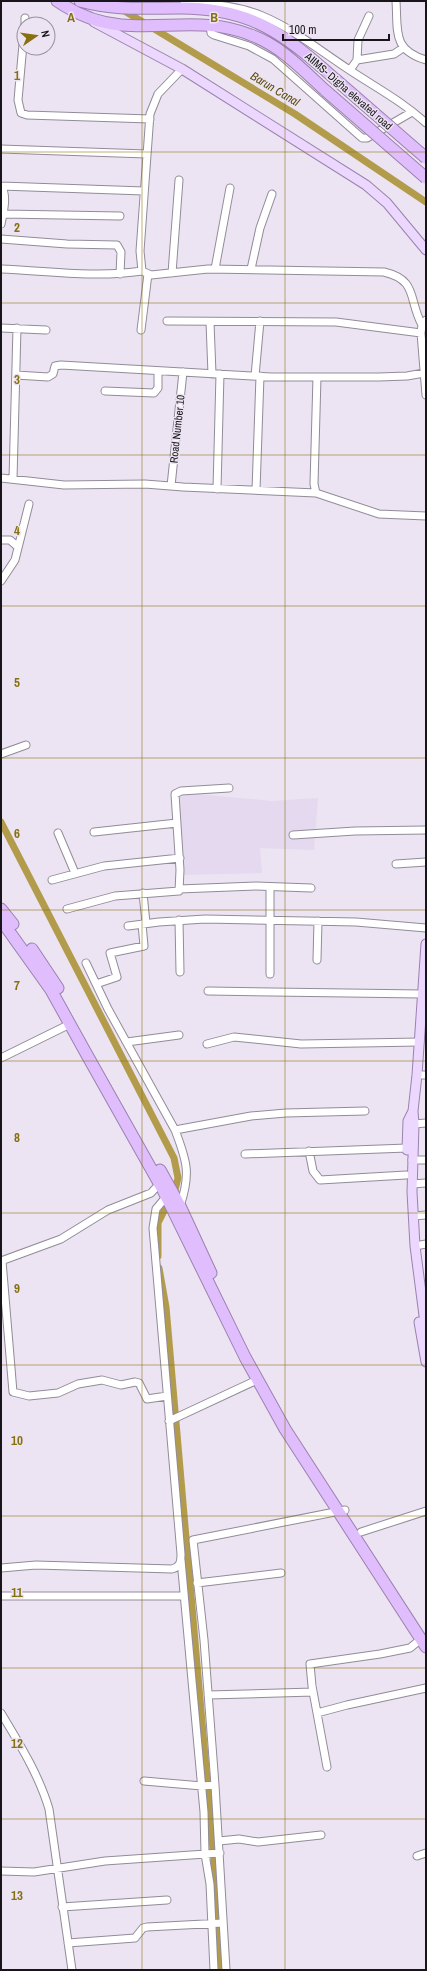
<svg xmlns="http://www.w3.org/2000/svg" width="427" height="1971" font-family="'Archivo Narrow',sans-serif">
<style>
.built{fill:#e4d9ee}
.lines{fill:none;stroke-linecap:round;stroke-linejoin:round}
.canal{stroke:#b29c4b;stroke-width:7}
.minor-casing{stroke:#928b98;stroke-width:9}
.major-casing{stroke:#9a82ae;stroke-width:11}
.highway-casing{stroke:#9a82ae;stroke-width:13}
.minor{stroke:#fff;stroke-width:7}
.major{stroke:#ecd7fe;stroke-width:9}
.highway{stroke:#e0bdfd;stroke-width:11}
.highway-bridge-casing{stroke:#9a82ae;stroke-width:13;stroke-linecap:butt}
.highway-bridge{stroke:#e0bdfd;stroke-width:11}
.grid{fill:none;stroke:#877011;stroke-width:1;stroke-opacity:0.55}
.labels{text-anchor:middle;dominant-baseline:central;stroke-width:3;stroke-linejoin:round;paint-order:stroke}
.street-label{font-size:11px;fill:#18151a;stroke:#ece4f2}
.water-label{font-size:12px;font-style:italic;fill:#5a4a0a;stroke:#ece4f2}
.grid-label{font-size:13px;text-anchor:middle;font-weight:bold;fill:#877011;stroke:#ece4f2;stroke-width:3;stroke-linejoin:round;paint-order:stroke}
</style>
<rect width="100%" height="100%" fill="#ece4f2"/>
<path class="built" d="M196 794 272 801 318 798 314 850 260 848 262 873 180 875 171 797Z"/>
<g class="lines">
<path class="canal" d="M108 1 295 114 426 202
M1 822 174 1158 178 1178 174 1194
M158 1256V1223L165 1209
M159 1268 166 1307 215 1872 220 1970"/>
<defs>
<path id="minor" d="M396 1C398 31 392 50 426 60
M184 4C261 0 292 32 351 71 377 88 403 102 426 123
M25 24V18
M210 24 211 33 214 35 249 46 273 59 362 138H367L412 112
M24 33 18 100 21 113 27 115 150 119
M357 60 394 54 403 48
M182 69 158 94 150 114 140 251 142 271 151 275 208 269 384 272C418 280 408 299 422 325
M350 70 357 60 358 40 369 16
M1 149 147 154
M1 186 144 191
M1 186C8 195 3 214 1 224
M3 214 120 216
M1 239 67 244 117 245 121 252 120 274
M1 269C48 271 96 278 142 271
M215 269 230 188
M251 269 260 228 272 194
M172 273 179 180
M426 320 422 325 421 333 426 395
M167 321 336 322 421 333
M210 322 212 374
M1 328 46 330
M141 330 148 274
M16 375 48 377 53 374 55 366 61 365 271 377H379L407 376 424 373
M255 376 260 321
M317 377 314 484 316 493 379 514 426 516
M105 391 154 393 158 388V371
M1 478 64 485 145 484 183 487 316 493
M13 479 17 328
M171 486 183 372
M217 489 220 374
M256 490 260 376
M1 540H10L18 547
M1 581 15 560 29 504
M1 754 26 745
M94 832 177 823
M58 833 75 873
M293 835 355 831 426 830
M396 864 426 862
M52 880 104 866 180 858
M179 889 256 886 311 888
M143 893 146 923
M67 909 115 896 179 891 180 870 175 794 181 791 229 788
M179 920 180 972
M128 926 159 922 205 919 356 922 426 928
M317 960 318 921
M86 963 108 1009 175 1130C187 1161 191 1174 180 1206
M270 974V887
M96 984 117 977 110 953 144 946 142 924
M208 991 422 994
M127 1042 179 1035
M207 1044 234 1037 301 1044 420 1042
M1 1058 70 1024
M417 1075H426
M414 1124 426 1123
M175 1130 251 1116 286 1113 365 1111
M309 1151 313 1171 320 1180 406 1175
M245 1154 407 1148
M412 1160H426
M412 1184 426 1183
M413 1216 426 1215
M415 1246 426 1244
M1 1261 61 1239 108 1210 151 1193 162 1181
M2 1261 13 1392 29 1396 58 1393 78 1384 102 1380 121 1385 135 1382 139 1383 147 1399 167 1396
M169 1421 257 1380
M361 1532 426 1511
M181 1560 204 1812 205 1854 210 1884 214 1970
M1 1568 36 1565 172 1569C180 1567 181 1562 181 1554L153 1228 156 1209 166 1197
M197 1583 281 1573
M1 1596H184
M208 1695 313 1692
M1 1713C19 1743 39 1775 49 1809L72 1970
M317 1713 347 1705 426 1688
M327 1767 312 1686 310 1664 380 1654 410 1648 421 1639
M144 1781 202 1786 215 1785
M219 1841 239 1839 258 1842 321 1835
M417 1856 426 1853
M1 1871 34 1872 105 1861 220 1853
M62 1907 167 1900
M68 1943 135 1938 143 1928 147 1927 223 1923
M226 1970 215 1785 204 1640 193 1540 345 1510"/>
<path id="major" d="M94 22 182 69 366 185 387 203 426 250
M426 944 417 1075 413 1111 414 1124 412 1192 415 1246 426 1331
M407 1150 408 1121 413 1111
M419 1322 426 1362"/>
<path id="highway" d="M57 1C76 14 98 23 121 25 167 29 207 17 251 35 281 46 303 70 326 91
M80 1C116 11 144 8 180 8 252 8 284 34 335 79
M1 909 13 924
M1 920 51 990 87 1055 163 1190 245 1357 285 1429 426 1647
M32 949 58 988
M160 1170 180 1206 211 1273"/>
</defs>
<use href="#minor" class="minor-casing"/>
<use href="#major" class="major-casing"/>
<use href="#highway" class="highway-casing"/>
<use href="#minor" class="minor"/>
<use href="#major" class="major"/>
<use href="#highway" class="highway"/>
<defs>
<path id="highway-bridge" d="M335 79 426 158
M326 91 426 178"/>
</defs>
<use href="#highway-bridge" class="highway-bridge-casing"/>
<use href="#highway-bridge" class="highway-bridge"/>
</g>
<path class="grid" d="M142 1V1970M285 1V1970M1 152H426M1 303H426M1 455H426M1 606H426M1 758H426M1 910H426M1 1061H426M1 1213H426M1 1365H426M1 1516H426M1 1668H426M1 1819H426"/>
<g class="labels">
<g class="street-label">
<text transform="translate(349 91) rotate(41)">AIIMS- Digha elevated road</text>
<text transform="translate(177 429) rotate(-84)">Road Number 10</text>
</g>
<g class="water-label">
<text transform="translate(275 89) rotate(31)">Barun Canal</text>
</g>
</g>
<g class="grid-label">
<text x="71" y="22">A</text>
<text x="214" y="22">B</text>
<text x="17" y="80">1</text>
<text x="17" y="232">2</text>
<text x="17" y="384">3</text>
<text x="17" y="535">4</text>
<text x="17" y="687">5</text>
<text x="17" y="838">6</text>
<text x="17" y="990">7</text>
<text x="17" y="1142">8</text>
<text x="17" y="1293">9</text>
<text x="17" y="1445">10</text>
<text x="17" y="1597">11</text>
<text x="17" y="1748">12</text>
<text x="17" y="1900">13</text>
</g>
<rect width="427" height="1971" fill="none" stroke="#18151a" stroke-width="4"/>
<g transform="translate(36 36) rotate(77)"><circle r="19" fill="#ece4f2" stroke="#97919c"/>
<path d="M0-3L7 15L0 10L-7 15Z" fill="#877011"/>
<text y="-6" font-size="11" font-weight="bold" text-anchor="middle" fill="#18151a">N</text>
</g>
<path d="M283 34v6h106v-6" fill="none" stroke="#18151a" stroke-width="2"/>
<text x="289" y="34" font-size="12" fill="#18151a" stroke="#ece4f2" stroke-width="3" paint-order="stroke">100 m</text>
</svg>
